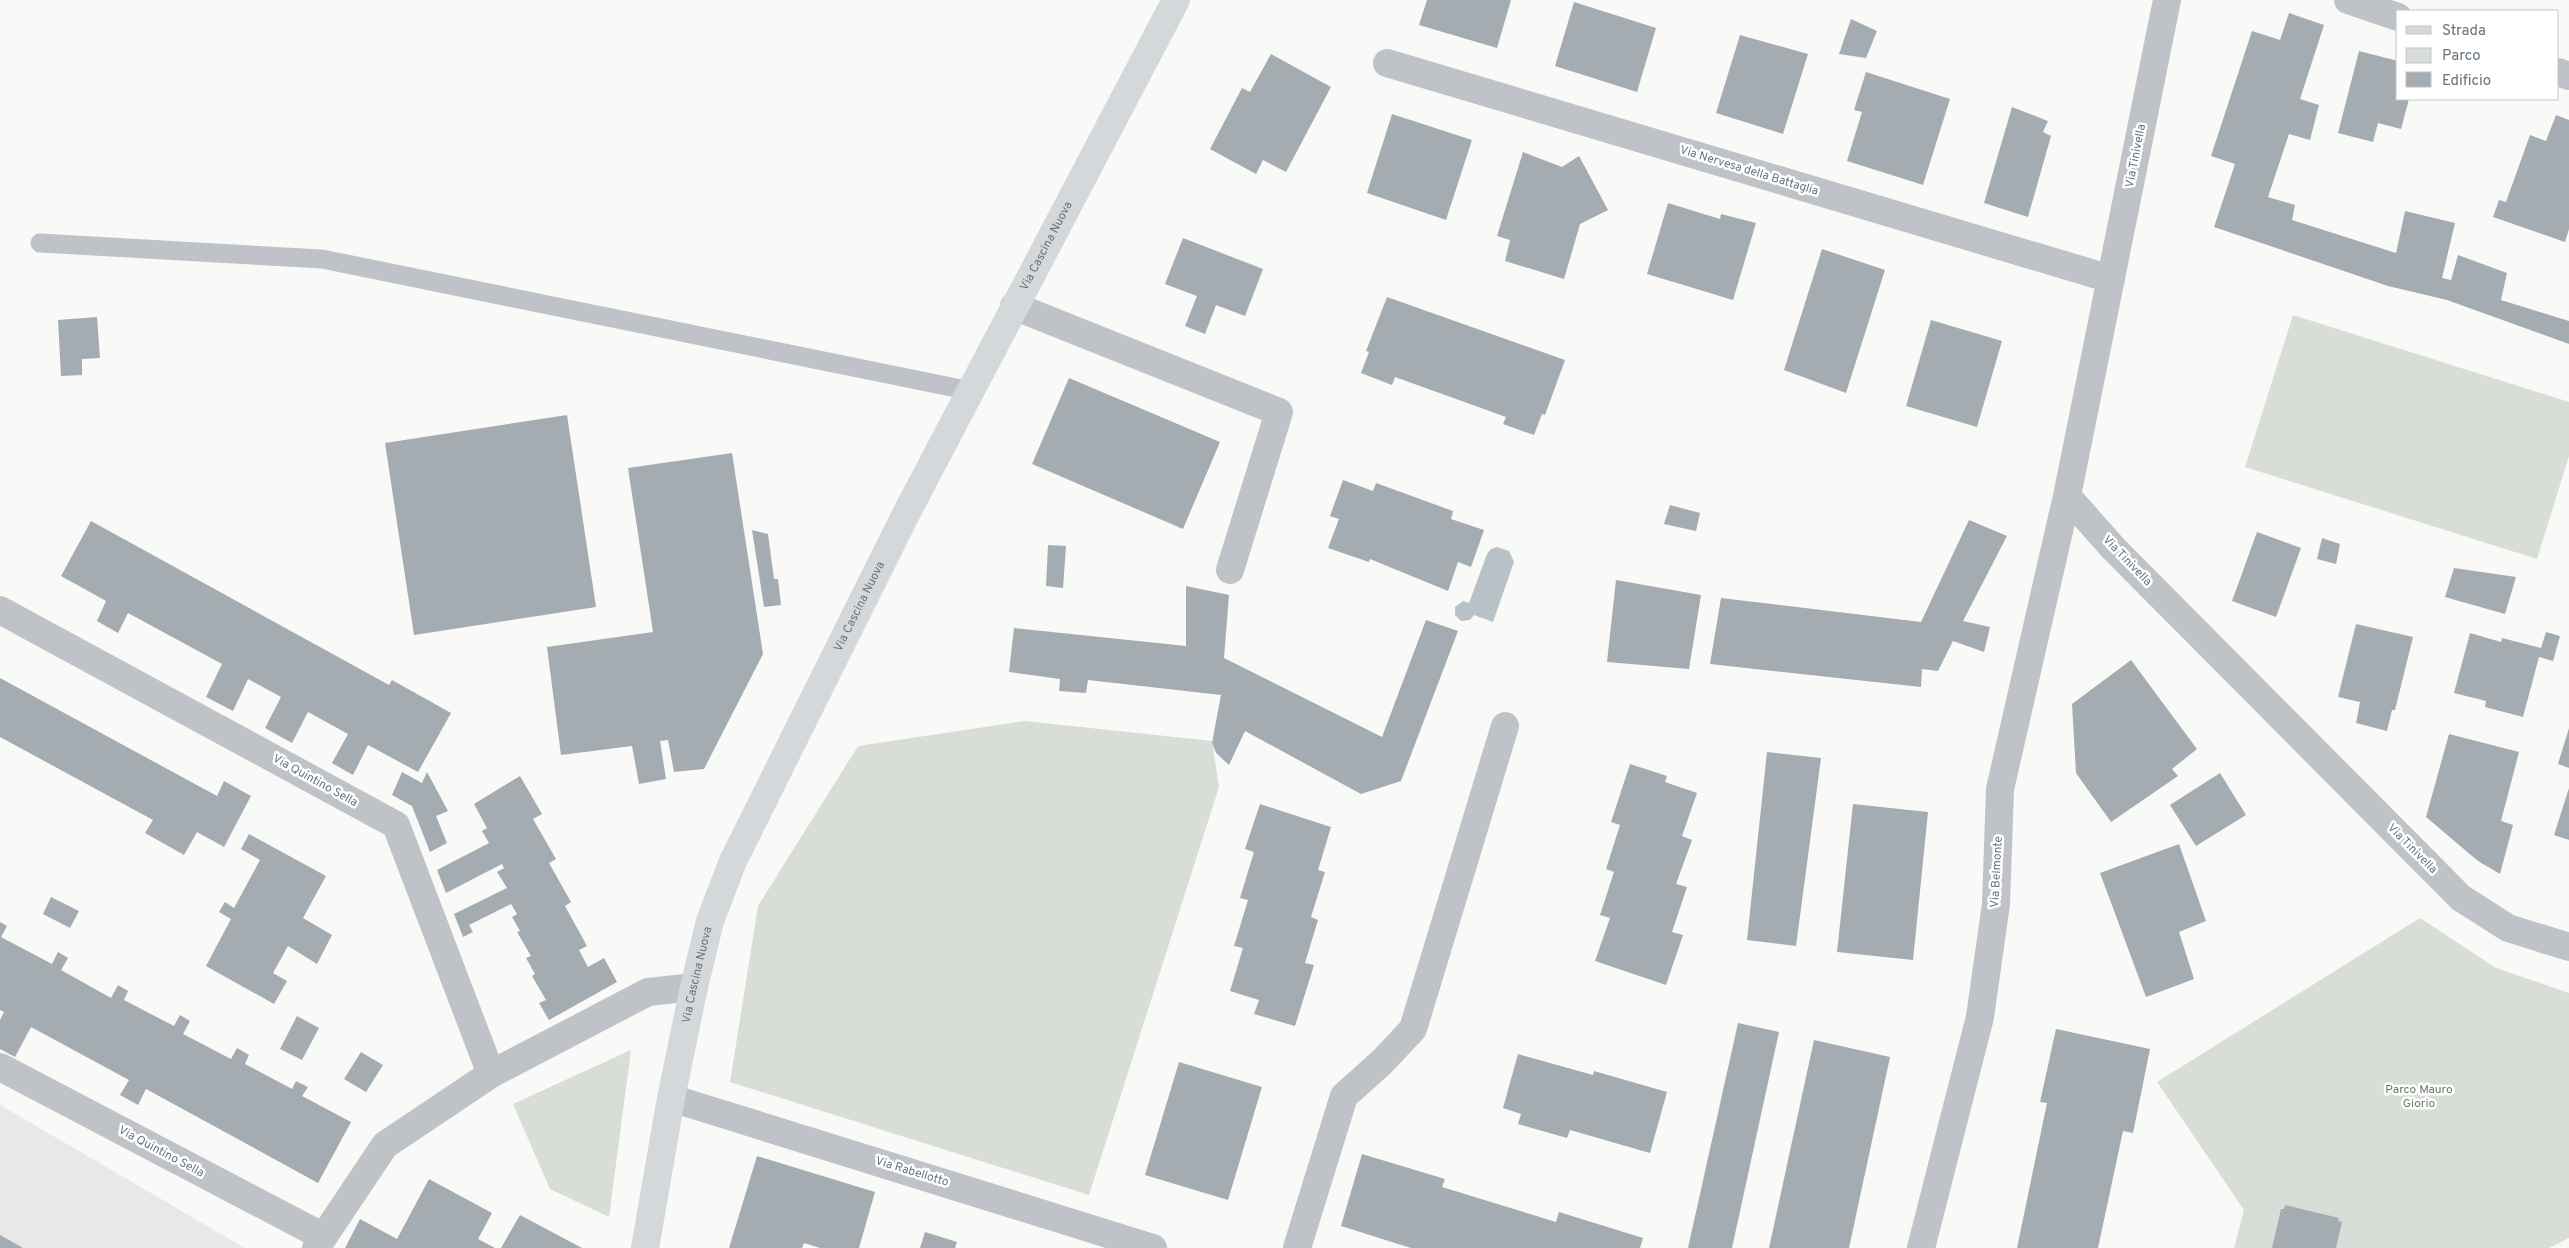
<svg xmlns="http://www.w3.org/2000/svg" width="2569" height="1248" font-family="Overpass,sans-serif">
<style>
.built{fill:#e7e8e7}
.green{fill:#d9ddd7}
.water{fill:#b8c1c6}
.building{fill:#a4acb1}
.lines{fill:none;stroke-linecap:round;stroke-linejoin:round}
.lane{stroke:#bfc2c6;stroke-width:19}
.street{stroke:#bfc2c6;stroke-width:28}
.secondary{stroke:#d5d8db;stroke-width:28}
.labels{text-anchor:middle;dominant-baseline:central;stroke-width:5;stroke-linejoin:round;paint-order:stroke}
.street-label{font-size:12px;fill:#67747e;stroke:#fff}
.park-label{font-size:12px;fill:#687766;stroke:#fff}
</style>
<rect width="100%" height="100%" fill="#f9f9f7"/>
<path class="built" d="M0 1105 245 1248H0Z"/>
<path class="green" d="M2293 315 2569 402V456L2537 559 2245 467Z
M1025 721 1212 741 1219 787 1089 1195 730 1082 758 906 858 746Z
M2420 918 2496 968 2569 993V1238L2549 1248H2234L2244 1210 2157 1082Z
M631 1050 609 1217 550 1189 513 1104Z"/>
<path class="water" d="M1497 547 1509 551 1514 562 1493 622 1474 615 1470 620 1461 621 1455 615V607L1463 601 1469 603 1487 554 1491 549Z"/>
<path class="building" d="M1427 0H1511L1497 48 1419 25Z
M1574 2 1656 28 1637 92 1555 66Z
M2289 13 2324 25 2300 99 2319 105 2310 140 2289 134 2268 197 2295 205 2292 220 2396 253 2405 211 2455 223 2442 278 2451 280 2458 255 2507 273 2501 300 2569 321V344L2447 300 2388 286 2214 227 2235 164 2211 156 2252 31 2280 40Z
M1851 19 1877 31 1866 58 1839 54Z
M1740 35 1808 54 1783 134 1716 113Z
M2359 51 2398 61V99H2409L2401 129 2378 123 2373 142 2338 133Z
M1271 54 1331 87 1286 172 1263 160 1256 174 1210 149 1242 88 1250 92Z
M1866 72 1950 99 1923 185 1847 161 1862 112 1854 110Z
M2012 107 2048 121 2043 132 2051 136 2028 217 1984 203Z
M1392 114 1472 140 1446 220 1367 193Z
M2556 115 2569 120V229L2565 242 2493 217 2499 200 2506 202 2530 135 2546 141Z
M1523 152 1562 167 1579 156 1608 210 1580 224 1564 279 1505 261 1510 240 1497 236Z
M1668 203 1720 219 1721 214 1756 223 1733 300 1647 274Z
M1183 238 1263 269 1245 316 1216 305 1205 334 1185 326 1197 296 1165 284Z
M1822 249 1885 270 1846 393 1784 370Z
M1387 297 1565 360 1545 415 1542 414 1534 435 1503 424 1506 417 1395 377 1392 385 1361 373 1369 352 1366 351Z
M97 317 100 358 82 359V375L61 376 58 320Z
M1931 320 2002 341 1977 427 1906 406Z
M1069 378 1220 442 1183 529 1032 464Z
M567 415 596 607 414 635 385 443Z
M732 453 763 654 704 769 674 772 668 740 660 741 666 779 639 784 632 746 561 755 547 647 653 632 628 468Z
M1343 480 1373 491 1376 483 1453 511 1451 519 1484 530 1471 567 1458 562 1448 591 1370 559 1369 562 1328 548 1339 519 1330 516Z
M1670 505 1700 513 1696 531 1664 524Z
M1969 520 2007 536 1963 621 1990 627 1984 652 1953 641 1938 671 1922 669 1921 687 1710 664 1721 598 1921 622Z
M91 521 389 685 392 680 451 713 418 772 368 745 353 775 332 763 348 734 308 712 292 743 265 728 281 697 248 679 233 711 206 697 222 664 128 613 118 633 97 621 106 601 61 576Z
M752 530 768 534 774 579H778L781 605 764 607Z
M2257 532 2301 548 2276 617 2232 601Z
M2322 538 2340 544 2336 564 2317 559Z
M1048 545 1066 546 1063 588 1046 586Z
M2454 568 2516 577 2505 614 2445 597Z
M1616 580 1701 595 1689 669 1607 662Z
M1186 586 1229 595 1224 658 1382 737 1426 620 1458 631 1401 781 1361 794 1245 731 1229 765 1216 753 1212 743 1221 695 1088 680 1086 693 1059 691 1060 679 1009 672 1014 628 1186 646Z
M2356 624 2413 637 2395 710H2392L2387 731 2356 723 2360 702 2338 697Z
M2546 632 2560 636 2553 661 2539 657 2523 717 2485 707 2486 701 2454 693 2470 633 2501 642 2502 638 2541 648Z
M2131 660 2197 749 2172 769 2178 776 2111 822 2076 773 2072 704Z
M0 678 217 796 224 781 251 796 224 847 197 832 184 855 145 833 153 820 0 737Z
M2569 728V768L2558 764Z
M2449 734 2519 752 2501 821 2513 825 2500 874 2478 861 2426 817Z
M1767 752 1821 758 1796 946 1747 940Z
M1630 764 1667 776 1665 782 1697 793 1682 836 1692 840 1676 884 1687 887 1672 932 1683 935 1666 985 1595 961 1610 918 1600 915 1614 872 1606 869 1620 825 1611 822Z
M402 772 422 783 427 772 448 811 436 816 447 843 430 852 412 806 392 795Z
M2220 773 2246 815 2196 846 2170 805Z
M520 776 542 814 533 819 556 859 549 863 571 902 565 906 587 946 579 950 588 967 604 958 617 982 549 1020 539 1003 546 1000 532 976 535 974 526 958 531 956 517 932 520 931 512 917 517 914 511 904 469 925 473 932 463 937 454 914 507 888 497 872 504 868 502 864 446 893 437 870 489 843 482 831 487 828 474 804Z
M2569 788V840L2554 835Z
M1260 804 1331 827 1318 870 1325 872 1311 917 1318 920 1305 963 1314 965 1295 1026 1254 1014 1259 1000 1230 991 1243 948 1234 946 1248 900 1240 898 1254 852 1245 849Z
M1853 804 1928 812 1913 960 1837 952Z
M249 834 326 876 303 918 332 935 317 964 288 946 273 973 287 981 274 1004 206 966 231 919 219 912 225 902 234 908 260 860 241 849Z
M2179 844 2206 921 2179 932 2194 979 2146 997 2100 873Z
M51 897 79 911 70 928 43 914Z
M0 922 7 926 1 937 52 964 58 952 68 958 61 970 111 998 118 985 128 991 124 1000 174 1026 180 1015 190 1021 183 1034 231 1059 237 1048 249 1055 245 1064 292 1089 296 1081 308 1087 302 1096 351 1122 318 1183 146 1089 138 1105 120 1095 129 1080 31 1027 15 1057 0 1049V1020L4 1012 0 1010Z
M297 1016 319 1028 302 1060 280 1049Z
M1738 1023 1779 1032 1732 1248H1688Z
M2056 1029 2150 1049 2133 1133 2123 1131 2098 1248H2017L2047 1103 2040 1102Z
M1814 1040 1890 1057 1849 1248H1769Z
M361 1052 383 1065 366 1092 344 1079Z
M1518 1054 1593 1075 1594 1071 1667 1092 1650 1153 1570 1130 1567 1138 1518 1124 1521 1114 1503 1108Z
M1179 1062 1262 1087 1228 1200 1145 1175Z
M1362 1154 1445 1179 1442 1187 1556 1222 1559 1212 1643 1238 1640 1248H1411L1341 1226Z
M757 1156 875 1192 859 1248H820L804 1243 802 1248H729Z
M429 1179 492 1213 478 1239 495 1248H345L360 1219 397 1239Z
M2285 1205 2339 1218 2338 1221 2342 1222 2336 1248H2272L2281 1209H2284Z
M520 1215 582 1248H501Z
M925 1232 957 1242 955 1248H920Z
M0 1235 23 1248H0Z"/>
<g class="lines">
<path class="lane" d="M40 243 322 259 971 391"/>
<path class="street" d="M2167 0 2067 496 2114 549 2461 898 2508 928 2569 947
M2348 0 2398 17
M1387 63 2111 279
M2558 72 2569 76
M1014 306 1279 412 1230 570
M0 610 396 825 491 1074
M0 1067 322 1236
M671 1098 1153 1248
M316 1248 385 1145 491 1074 648 992 694 987
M1297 1248 1344 1096 1382 1062 1413 1029 1505 726
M1921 1248 1980 1017 1996 904 2000 789 2067 496"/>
<path class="secondary" id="s1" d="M645 1248 671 1098 694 987 710 921 733 861 907 512 1176 0"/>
</g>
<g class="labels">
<g class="street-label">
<text transform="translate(2136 156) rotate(-79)">Via Tinivella</text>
<text transform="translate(1749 171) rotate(17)">Via Nervesa della Battaglia</text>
<text stroke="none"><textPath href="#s1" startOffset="1088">Via Cascina Nuova</textPath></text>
<text transform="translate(2127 561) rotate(46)">Via Tinivella</text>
<text stroke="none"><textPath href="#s1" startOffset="682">Via Cascina Nuova</textPath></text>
<text transform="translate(315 781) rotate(29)">Via Quintino Sella</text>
<text transform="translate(2412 849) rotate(45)">Via Tinivella</text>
<text transform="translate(1997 872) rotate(-87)">Via Belmonte</text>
<text stroke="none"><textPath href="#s1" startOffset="278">Via Cascina Nuova</textPath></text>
<text transform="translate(161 1152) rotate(28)">Via Quintino Sella</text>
<text transform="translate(912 1172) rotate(17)">Via Rabellotto</text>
</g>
<g class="park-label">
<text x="2419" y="1090">Parco Mauro<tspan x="2419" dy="14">Giorio</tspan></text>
</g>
</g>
<rect x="2396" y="10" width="162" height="90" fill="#ffffff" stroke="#c2c7cb"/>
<rect x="2406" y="26" width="25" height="8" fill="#d5d8db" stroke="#c2c7cb"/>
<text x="2442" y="35" font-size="15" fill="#67747e">Strada</text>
<rect x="2406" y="48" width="25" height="15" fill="#d9ddd7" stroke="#c2c7cb"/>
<text x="2442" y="60" font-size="15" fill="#67747e">Parco</text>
<rect x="2406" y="72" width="25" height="15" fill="#a4acb1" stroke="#c2c7cb"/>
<text x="2442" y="85" font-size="15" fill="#67747e">Edificio</text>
</svg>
